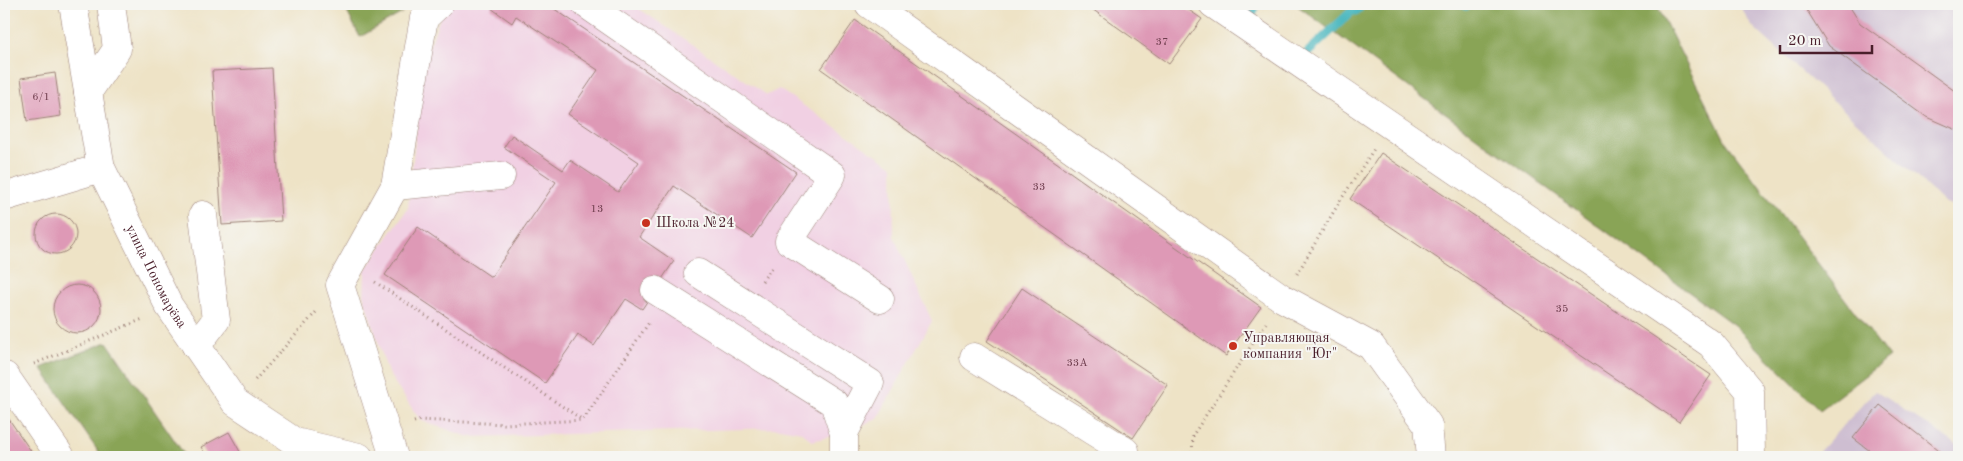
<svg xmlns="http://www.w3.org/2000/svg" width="1963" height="461" font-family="'Old Standard TT',serif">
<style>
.built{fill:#f1d0e3}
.industrial{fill:#cebed1}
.forest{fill:#89a456;stroke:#6a6240}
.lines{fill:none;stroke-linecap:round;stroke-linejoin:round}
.stream{stroke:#45b5bd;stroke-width:9}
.building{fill:#de99b6}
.minor-casing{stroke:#9c8178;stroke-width:29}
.path{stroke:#9c8178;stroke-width:3;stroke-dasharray:1 4;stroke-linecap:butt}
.minor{stroke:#fff;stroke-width:28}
.poi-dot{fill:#c8321e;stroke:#f6f6f2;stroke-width:2}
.labels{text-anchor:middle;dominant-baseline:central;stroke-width:4;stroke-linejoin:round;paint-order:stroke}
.number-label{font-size:11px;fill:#6f3e4e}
.poi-label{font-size:14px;fill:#4a1f2b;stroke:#f6f6f2;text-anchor:start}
.street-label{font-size:14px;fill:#4a1f2b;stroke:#f6f6f2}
</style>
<rect width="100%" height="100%" fill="#f6f6f2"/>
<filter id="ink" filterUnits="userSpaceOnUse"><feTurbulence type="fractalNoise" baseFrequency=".02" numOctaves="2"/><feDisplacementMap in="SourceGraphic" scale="10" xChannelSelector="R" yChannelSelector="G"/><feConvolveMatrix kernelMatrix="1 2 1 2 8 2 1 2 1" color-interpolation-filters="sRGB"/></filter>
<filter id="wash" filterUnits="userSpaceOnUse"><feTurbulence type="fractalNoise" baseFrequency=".0096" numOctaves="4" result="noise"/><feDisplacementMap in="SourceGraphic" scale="20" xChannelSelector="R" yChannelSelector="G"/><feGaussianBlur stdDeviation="1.12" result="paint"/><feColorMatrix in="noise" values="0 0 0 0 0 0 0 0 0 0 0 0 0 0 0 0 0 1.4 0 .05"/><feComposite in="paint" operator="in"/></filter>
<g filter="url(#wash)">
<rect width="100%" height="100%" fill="#eee3c6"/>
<path class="built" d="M453 4H632L767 95 779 89 893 166 894 237 932 321 877 419 844 433 812 441 802 432 780 428 469 437 420 420 388 373 364 298 365 270 408 208 423 64 441 15Z"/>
<path class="industrial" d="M1739 4H1959V209L1946 204 1751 25Z
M1875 391 1959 446V457H1814Z"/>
<path class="forest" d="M343 4H402V13L360 37Z
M1295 4H1656L1726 142 1889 357 1820 410 1734 325Z
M107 342 186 457H102L41 368Z"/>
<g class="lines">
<path class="stream" d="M1462 4 1466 6 1468 4
M1250 23 1255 4
M1304 56 1352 11H1357L1359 8V4"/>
</g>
<g id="blocks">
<path class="building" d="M494 4H547L796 172 752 238 674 186 639 237 674 261 642 309 626 299 594 346 578 335 545 383 385 275 418 227 491 277 556 182 504 147 512 135 563 170 570 160 618 192 639 162 568 114 598 70 516 16 512 23 491 8Z
M1085 4H1180L1202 19 1169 64Z
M1803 4H1848L1860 23 1959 94V131L1925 116 1829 46Z
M855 20 1261 307 1226 356 821 69Z
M272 68 281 221 222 225 212 71Z
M55 73 61 116 27 121 21 78Z
M1381 153 1711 375 1679 422 1350 199Z
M36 234a20 20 0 1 1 40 0a20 20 0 1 1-40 0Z
M53 309a24 24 0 1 1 48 0a24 24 0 1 1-48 0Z
M1022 288 1168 385 1133 438 987 341Z
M1880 405 1947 457H1878L1853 438Z
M4 412 35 457H4Z
M229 432 243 457H207L201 447Z"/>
</g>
</g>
<g filter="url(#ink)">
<use href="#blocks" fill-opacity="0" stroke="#9c8178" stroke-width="1"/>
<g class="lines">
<defs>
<g id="minor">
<path id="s1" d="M73 4 101 168 169 306 235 402 295 442 359 457"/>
<path d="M586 4 832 175 789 241 880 299"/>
<path d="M869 4 1282 298 1371 346 1428 425 1431 457"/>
<path d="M1213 4 1711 344 1750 391 1751 457"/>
<path d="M88 92 117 49 111 4"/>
<path d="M395 186 501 176"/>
<path d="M4 197 101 168"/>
<path d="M698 273 870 383 844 433"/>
<path d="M655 290 834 403 844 433V457"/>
<path d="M196 346 216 320 203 215"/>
<path d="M974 357 1125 451 1124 457"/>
<path d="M4 377 5 376 61 457"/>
<path d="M394 457 340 285 395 186 424 18 439 4"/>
</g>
</defs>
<use href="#minor" class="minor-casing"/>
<path class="path" d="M1297 274 1340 201 1374 149
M762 281 773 266
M375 282 583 420 650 321
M34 364 143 319
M255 380 318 310
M414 422 420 420 506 424 582 420
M1192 457 1193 435 1266 323"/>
<use href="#minor" class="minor"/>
</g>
</g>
<g class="poi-dot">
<circle cx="646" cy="223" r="5"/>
<circle cx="1233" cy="346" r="5"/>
</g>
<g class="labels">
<g class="number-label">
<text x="1162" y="42">37</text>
<text x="41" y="97">6/1</text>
<text x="1039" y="187">33</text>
<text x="597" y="209">13</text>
<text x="1562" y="309">35</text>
<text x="1077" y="363">33А</text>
</g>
<g class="poi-label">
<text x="656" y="223">Школа №24</text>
<text x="1243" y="338">Управляющая<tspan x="1243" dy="16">компания "Юг"</tspan></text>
</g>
<g class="street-label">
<text stroke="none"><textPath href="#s1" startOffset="288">улица Пономарёва</textPath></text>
</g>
</g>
<rect width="1963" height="461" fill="none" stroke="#f6f6f2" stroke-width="20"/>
<path d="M1780 45v8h92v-8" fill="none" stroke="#4a1f2b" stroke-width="2.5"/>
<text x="1788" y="45" font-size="15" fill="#4a1f2b" stroke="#f6f6f2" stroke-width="4" paint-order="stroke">20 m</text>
</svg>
